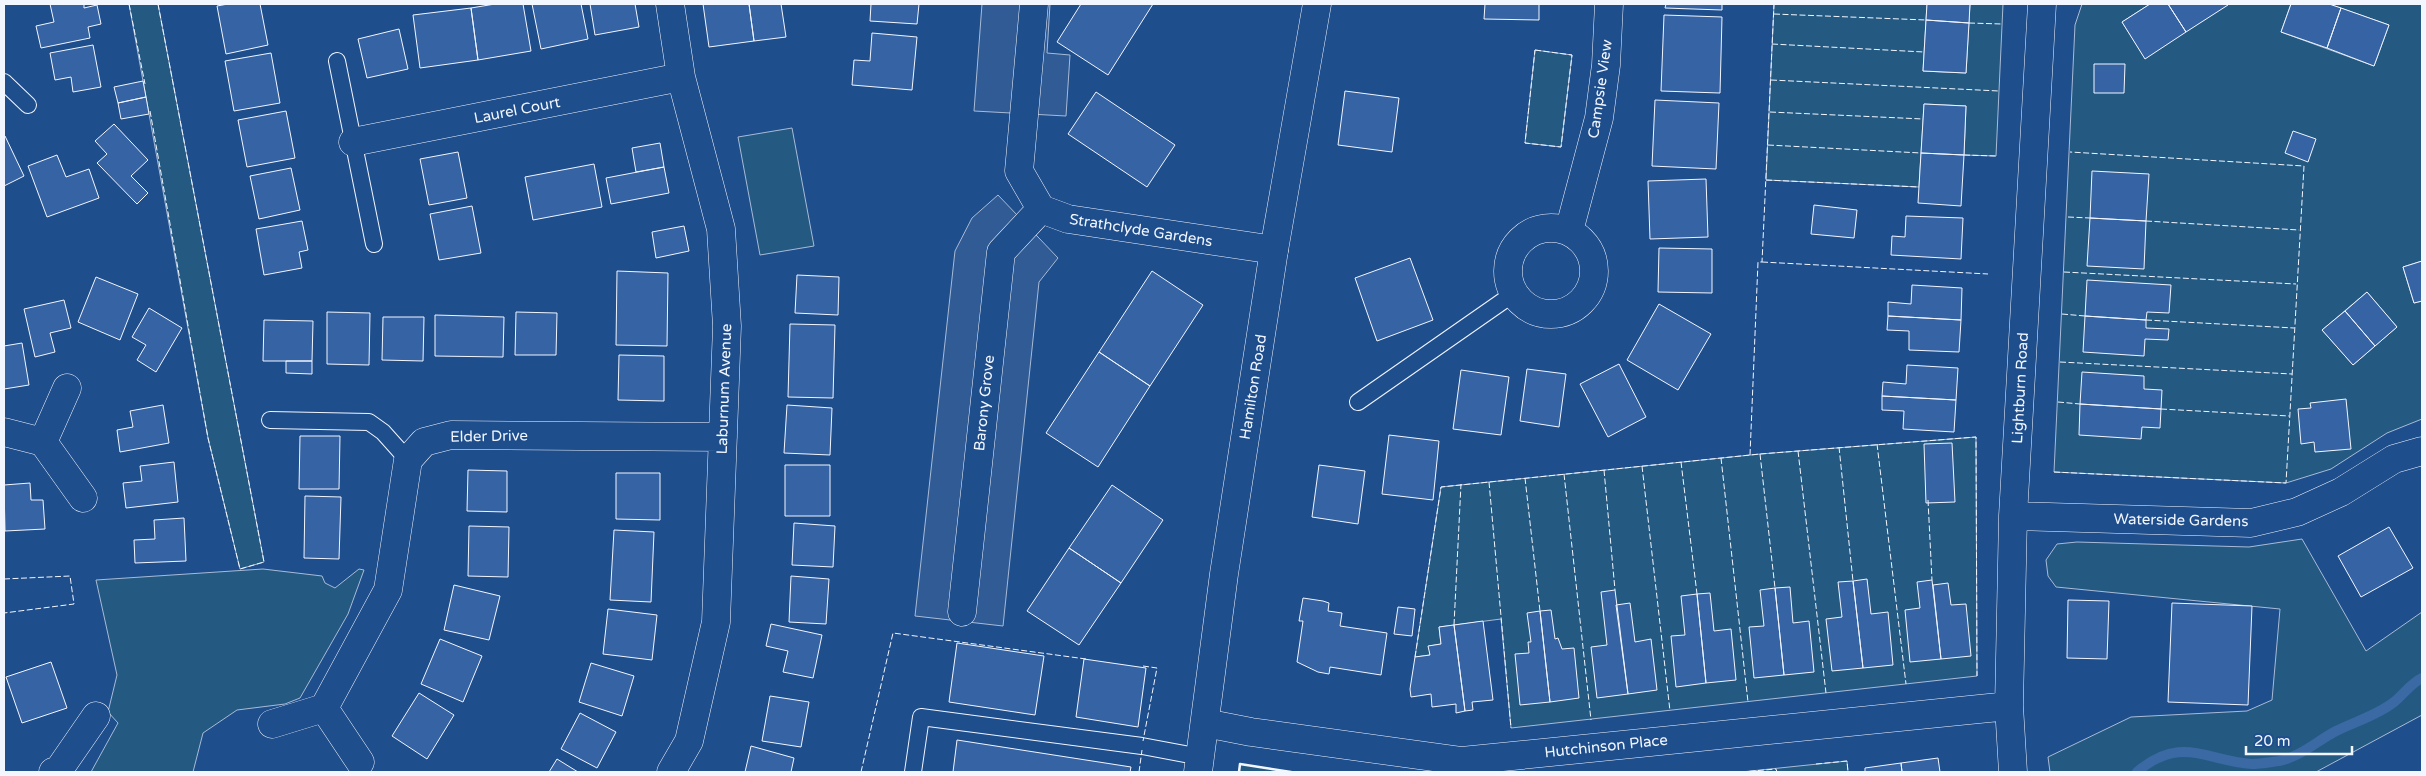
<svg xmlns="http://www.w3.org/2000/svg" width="2426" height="776" font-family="'Varela Round',sans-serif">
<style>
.green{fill:#245a82;stroke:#a8bbd7;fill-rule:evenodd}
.parking{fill:#305b95;stroke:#a8bbd7}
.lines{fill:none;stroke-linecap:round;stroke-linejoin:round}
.stream{stroke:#3b69a3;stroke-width:10}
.building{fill:#3563a3;stroke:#f2f6ff}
.service-casing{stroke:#f2f6ff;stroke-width:18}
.minor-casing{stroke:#f2f6ff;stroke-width:29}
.primary-casing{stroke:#f2f6ff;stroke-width:29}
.service{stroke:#1f4e8c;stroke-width:16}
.minor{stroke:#1f4e8c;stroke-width:28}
.primary{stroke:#1f4e8c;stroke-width:28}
.fence{stroke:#f2f6ff;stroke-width:1;stroke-dasharray:6 2.5;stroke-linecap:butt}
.wall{stroke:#f2f6ff;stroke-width:2.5}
.labels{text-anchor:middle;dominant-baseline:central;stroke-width:4;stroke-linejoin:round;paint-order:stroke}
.street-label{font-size:15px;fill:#f2f6ff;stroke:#1f4e8c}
</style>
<rect width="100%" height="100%" fill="#1f4e8c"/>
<path class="green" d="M129 4H158L264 562 240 569 208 438Z
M1774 4H1927L1923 71 1966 73 1970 4H2003L1996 156 1964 155 1966 106 1924 104 1919 187 1766 180Z
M2082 4H2150L2122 22 2145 58 2228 4H2291L2281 32 2374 66 2389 25 2329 4H2422V261L2403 267 2414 303 2422 301V419L2387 433 2331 469 2286 483 2054 472 2075 25ZM2367 292 2397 327 2353 365 2322 330Z
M1535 50 1572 55 1561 147 1525 143Z
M792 128 814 246 760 255 738 137Z
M1976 437 1977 676 1511 728 1501 619 1439 627 1441 644 1429 646 1430 655 1415 657 1441 487 1760 454Z
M2302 539 2366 651 2422 612V715L2316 772H2050L2048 757 2131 717 2247 711 2272 700 2280 609 2056 587 2048 576 2046 560 2057 544 2077 542 2249 547Z
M263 569 322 576 325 583 335 588 359 569 364 570 348 614 300 698 285 704 237 710 203 733 193 772H91L118 723 108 712 117 675 96 580Z
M1847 761 1848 772H1741Z
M1240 764 1291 772H1239Z"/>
<path class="parking" d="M982 4H1050L1047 53 1070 55 1066 116 974 111Z
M998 195 1058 258 1039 282 1003 626 915 616 955 251 972 218Z"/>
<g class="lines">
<path class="stream" d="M2137 772C2181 734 2206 761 2252 764 2260 764 2271 762 2279 761 2300 757 2317 741 2336 731 2354 722 2378 715 2394 702 2404 694 2410 684 2422 678"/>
</g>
<path class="building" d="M50 4H84V8L97 5 101 24 88 27 90 38 41 48 36 26 54 22Z
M228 4H260L268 45 226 54 217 6Z
M495 4H523L531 51 478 60 471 8Z
M532 4H581L588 39 541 49Z
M590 4H635L639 27 595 35Z
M703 4H749L754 41 709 47Z
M749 4H781L786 37 754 41Z
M871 4H919L917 24 870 21Z
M1081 4H1153L1108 75 1057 42Z
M1485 4H1539V20L1484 19Z
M1666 4H1722V10L1665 8Z
M1927 4H1970L1969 23 1926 20Z
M2150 4H2168L2186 32 2145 59 2122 22Z
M2168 4H2228V5L2186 32Z
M2291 4H2329L2341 8 2327 48 2281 32Z
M471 8 478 60 420 68 413 15Z
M2341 8 2389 25 2374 66 2327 48Z
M1664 15 1722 17 1720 93 1661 91Z
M1926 20 1969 23 1966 73 1923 71Z
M399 29 408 69 367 78 358 39Z
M872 33 917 37 912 90 852 85 854 60 870 61Z
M93 45 101 87 73 92 71 77 55 80 50 53Z
M271 53 280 103 234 111 225 61Z
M2094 64H2125L2124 93H2094Z
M143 81 146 97 118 103 114 87Z
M1345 91 1399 98 1392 152 1338 145Z
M1096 92 1175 145 1147 187 1068 134Z
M146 97 149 114 121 119 118 103Z
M1655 100 1719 103 1716 169 1652 166Z
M1924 104 1966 106 1964 155 1921 153Z
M286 111 295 158 247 167 238 120Z
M114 124 148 160 131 176 148 193 137 204 97 163 107 154 95 141Z
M2293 131 2316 139 2308 162 2285 153Z
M5 136 24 176 4 186V137Z
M660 143 664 167 636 172 632 148Z
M458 152 467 198 429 205 420 159Z
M1921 153 1964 155 1961 206 1918 203Z
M57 155 66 177 89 169 99 198 47 217 28 166Z
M594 164 602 207 533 220 525 177Z
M664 167 669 193 611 204 606 178Z
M291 168 300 210 259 219 250 176Z
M2092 171 2149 174 2146 221 2090 218Z
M1706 179 1708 237 1650 239 1648 181Z
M1814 205 1857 210 1854 238 1811 234Z
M472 206 481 253 439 260 430 214Z
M1906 216 1963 218 1961 259 1891 255 1892 236 1905 237Z
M2090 218 2146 221 2144 269 2087 266Z
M302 221 308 250 299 252 302 268 264 275 256 229Z
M684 226 689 251 656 258 652 232Z
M1659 248 1712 249V293L1658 292Z
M1410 258 1433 320 1377 341 1355 278Z
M2422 261V301L2414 303 2403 267Z
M617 271 668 273 667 346 616 345Z
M1152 271 1203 305 1150 386 1099 352Z
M797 275 839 277 838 315 795 313Z
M96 277 138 294 120 340 78 322Z
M2087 280 2171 285 2169 313 2147 312 2146 320 2085 316Z
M1912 285 1962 288 1961 320 1888 316V302L1911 304Z
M2367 292 2397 327 2375 346 2345 311Z
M64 300 71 328 50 333 55 352 35 357 24 309Z
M1659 304 1711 334 1678 390 1627 360Z
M149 308 182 328 156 372 137 360 146 345 132 337Z
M2345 311 2375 346 2353 365 2322 330Z
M327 312 370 313 369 365 327 364Z
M516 312 557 313 556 355H515Z
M435 315 504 317 503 357 435 356Z
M1888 316 1961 320 1959 352 1909 350V331L1887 330Z
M2085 316 2146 320V328L2169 329 2168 340 2145 339 2144 356 2083 352Z
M383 317H424L423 361 382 360Z
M264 320 313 321 312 361H263Z
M790 324 835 325 833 398 788 397Z
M22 343 29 385 4 389V346Z
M1099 352 1150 386 1098 467 1046 433Z
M619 355 664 356V401L618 400Z
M286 361H312V374L286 373Z
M1619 364 1646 417 1608 437 1580 384Z
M1907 365 1958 368 1956 400 1882 396 1883 382 1906 384Z
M1527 369 1566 374 1559 427 1520 421Z
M1461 370 1509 377 1501 435 1453 429Z
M2082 372 2144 376V389L2162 390 2161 409 2080 404Z
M1882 396 1956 400 1954 432 1903 429 1904 411 1882 410Z
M2346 399 2351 449 2315 452 2314 442 2301 444 2298 409 2311 408 2310 403Z
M2080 404 2161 409 2160 428 2142 427 2141 439 2079 435Z
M163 405 169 443 120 452 117 430 133 427 130 411Z
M787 405 832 408 830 455 784 453Z
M1389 435 1439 441 1433 500 1382 494Z
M300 436H340L339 489H299Z
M1952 443 1955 502 1926 503 1924 444Z
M174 462 178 502 126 508 123 483 142 481 140 466Z
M785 465H830V516H785Z
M1319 465 1365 471 1358 524 1312 517Z
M468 470 507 471V512L467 511Z
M616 473H660V520L616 519Z
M30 483 31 500H43L45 529 5 531 4 485Z
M1112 485 1163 520 1121 583 1069 548Z
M305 496 341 497 339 559 304 558Z
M184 518 186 561 135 563 134 540 155 539 154 520Z
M794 523 835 526 833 567 792 565Z
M469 526 509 527 508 577 468 576Z
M2389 527 2413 568 2361 597 2338 556Z
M614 530 654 532 651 602 610 600Z
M1069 548 1121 583 1079 645 1027 611Z
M791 576 829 579 826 624 789 622Z
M1867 579 1871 614 1888 612 1893 665 1863 668 1853 581Z
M1932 580 1941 659 1910 662 1905 610 1920 608 1917 582Z
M1853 581 1863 668 1832 671 1826 619 1842 617 1838 582Z
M1948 583 1951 605 1966 604 1971 656 1941 659 1933 585Z
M454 585 500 596 489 640 444 630Z
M1790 587 1793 623 1809 621 1814 672 1784 675 1775 588Z
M1775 588 1784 675 1754 678 1749 627 1764 626 1760 590Z
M1615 590 1628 694 1597 698 1591 647 1607 645 1601 592Z
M1710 593 1714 631 1731 629 1736 680 1706 683 1697 594Z
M1697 594 1706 683 1676 687 1671 636 1685 635 1681 596Z
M1303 598 1323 601 1329 603 1328 611 1342 613 1340 626 1387 633 1381 675 1330 667 1329 674 1318 672 1297 662 1303 621H1299Z
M2068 600 2109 601 2107 659 2067 658Z
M1630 603 1635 642 1651 639 1657 690 1628 694 1616 605Z
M2172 603 2252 606 2248 705 2168 702Z
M1398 607 1415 609 1412 636 1394 634Z
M608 609 657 615 652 660 603 654Z
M1551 610 1555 639 1558 638 1562 649 1574 648 1579 698 1550 702 1540 611Z
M1540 611 1550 702 1520 705 1515 654 1529 653 1528 642H1531L1527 613Z
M1483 621 1493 700 1472 702 1473 710 1465 711 1454 625Z
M771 624 822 635 813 678 783 672 788 651 766 646Z
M1454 625 1465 711 1456 713V704L1432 707 1431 694 1411 697 1410 689 1415 657 1430 655 1428 646 1441 644 1439 627Z
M440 639 482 656 463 702 421 684Z
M957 643 1044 656 1035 715 949 702Z
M1084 659 1146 668 1138 727 1076 717Z
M51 662 67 708 22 723 6 677Z
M591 663 634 676 622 716 579 702Z
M419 693 454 715 427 759 392 736Z
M770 696 809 702 801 747 762 741Z
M580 713 616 732 597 768 561 749Z
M957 740 1131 767 1130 772H953Z
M751 746 794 758 791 772H745Z
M1938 758 1940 772H1902L1901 763Z
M557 759 578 772H549Z
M1901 763 1902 772H1865V768Z"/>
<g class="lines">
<defs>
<path id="service" d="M337 61 374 244
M4 82 28 105
M1358 402 1513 294
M270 420 369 422 383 432 408 460
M913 772 921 717 1142 746 1201 757"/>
<path id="minor" d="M670 4 681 77 721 229 727 326 716 622 689 741 671 772
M1034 4 1019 171 1041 209 1068 219 1274 250
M353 142 681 77
M1508 271a43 43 0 1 1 86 0a43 43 0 1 1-86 0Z
M1569 231 1599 118 1606 65 1609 4
M4 432 43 442 83 498
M43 442 67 388
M2013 516 2251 523 2297 512 2341 492 2394 459 2422 451
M962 612 1001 252 1041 209
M324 708 388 590 408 460 424 442 451 435 723 437
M1205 723 1251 732 1462 761 2009 706
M272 724 324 708 360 762
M53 772 58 771 96 716
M2013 772 2009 706 2013 516 2042 4"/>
<path id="primary" d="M1198 772 1224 574 1274 250 1317 4"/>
</defs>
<use href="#service" class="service-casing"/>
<use href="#minor" class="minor-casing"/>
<use href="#primary" class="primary-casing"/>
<use href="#service" class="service"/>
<use href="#minor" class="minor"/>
<use href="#primary" class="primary"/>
<path class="fence" d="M129 4 145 84
M1774 14 1926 20
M1969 23 2002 24
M1772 44 1924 52
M1535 50 1572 55 1561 147 1525 143Z
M1771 80 1999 91
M150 111 208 438 240 569 264 562 158 4
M1770 112 1923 119
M1768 145 1921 153
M1964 155 1996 156
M1766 180 1919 187
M2068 217 2090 218
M2146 221 2299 230
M1762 262 1988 274
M2064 272 2296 284
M2062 314 2085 316
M2146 320 2294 328
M2060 362 2292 374
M2058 402 2080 404
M2161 409 2289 416
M1877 444 1906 684
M1839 447 1853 581
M1798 451 1826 693
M1760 454 1775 588
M1750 455 1758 262H1762L1774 4
M1721 458 1748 702
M1681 462 1697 594
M1642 466 1670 711
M1604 470 1615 590
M2054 472 2286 483 2304 166 2070 152
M1564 474 1591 720
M1525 478 1540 611
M1489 482 1511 728
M1928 500 1932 580
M4 579 70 576 74 604 4 613
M1454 625 1461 484
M1415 657 1441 487 1760 454 1976 437 1977 676
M1143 666 1157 668 1143 741
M1816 764 1847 761 1848 772
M861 772 893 633 1086 659
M1139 772 1142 750
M1741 772 1776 769 1777 772"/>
<path class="wall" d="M1239 772 1240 764 1291 772"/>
</g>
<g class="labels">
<g class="street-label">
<text transform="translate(1600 89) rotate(-82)">Campsie View</text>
<text transform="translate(517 110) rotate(-11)">Laurel Court</text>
<text transform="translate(1141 230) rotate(9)">Strathclyde Gardens</text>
<text transform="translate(1253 387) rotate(-81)">Hamilton Road</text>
<text transform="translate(2020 388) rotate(-87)">Lightburn Road</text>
<text transform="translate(724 389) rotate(-88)">Laburnum Avenue</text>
<text transform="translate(984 403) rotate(-84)">Barony Grove</text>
<text transform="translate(489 436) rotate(-1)">Elder Drive</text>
<text transform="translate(2181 520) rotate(1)">Waterside Gardens</text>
<text transform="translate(1606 746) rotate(-6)">Hutchinson Place</text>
</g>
</g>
<rect width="2426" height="776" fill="none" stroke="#f2f6ff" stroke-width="10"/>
<path d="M2246 746v8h106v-8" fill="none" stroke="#f2f6ff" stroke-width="2.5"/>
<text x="2254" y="746" font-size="15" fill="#f2f6ff" stroke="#1f4e8c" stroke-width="4" paint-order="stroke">20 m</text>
</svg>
